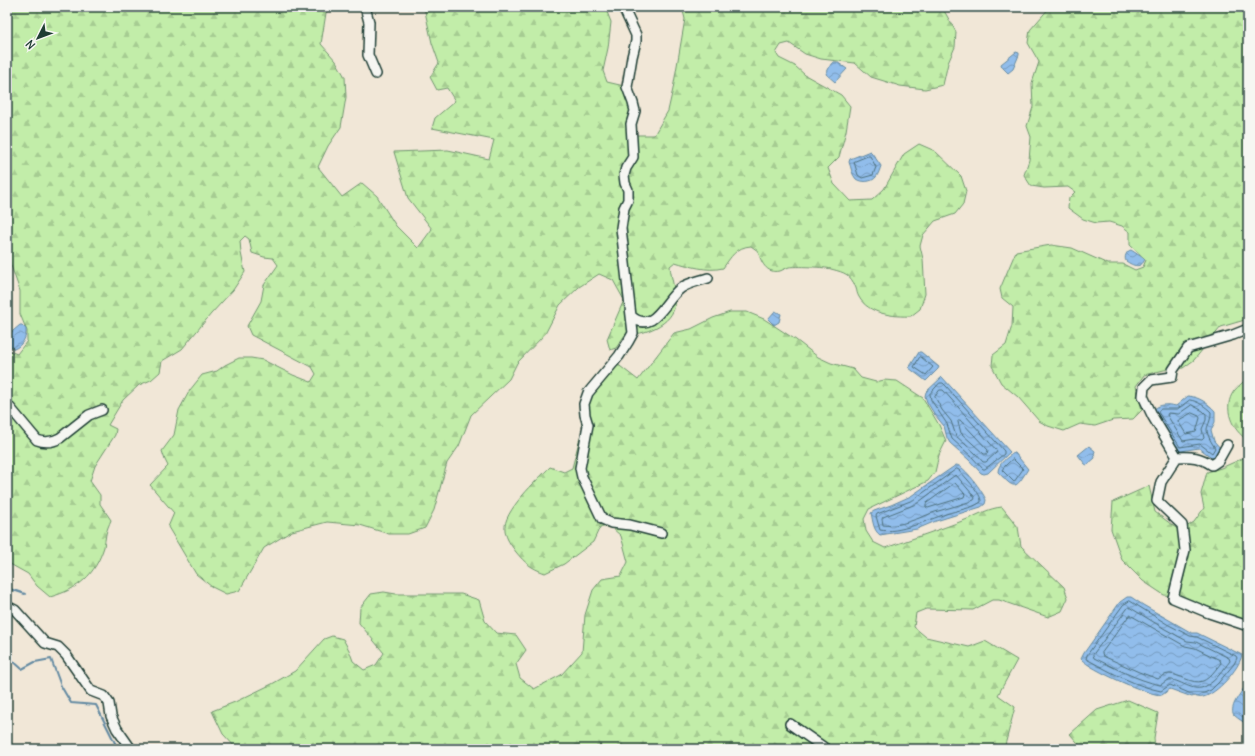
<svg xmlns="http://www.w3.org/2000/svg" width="1255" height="756" font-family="Delius,sans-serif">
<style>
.forest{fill:url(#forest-firs);stroke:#70956e}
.water{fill:url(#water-waves);stroke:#638aa2}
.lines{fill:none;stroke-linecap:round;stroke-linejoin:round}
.shore{stroke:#4d707d;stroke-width:1}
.stream{stroke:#638aa2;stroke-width:2}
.minor-casing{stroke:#1f3d34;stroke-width:12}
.minor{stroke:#f6f6f2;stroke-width:9}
</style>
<defs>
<pattern id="forest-firs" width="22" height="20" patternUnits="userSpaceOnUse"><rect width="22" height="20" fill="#c2eda9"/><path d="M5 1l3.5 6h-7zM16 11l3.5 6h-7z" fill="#a6cc92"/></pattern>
<pattern id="water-waves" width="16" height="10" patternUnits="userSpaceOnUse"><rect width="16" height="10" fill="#91bdeb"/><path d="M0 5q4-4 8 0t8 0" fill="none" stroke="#769bbf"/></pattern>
</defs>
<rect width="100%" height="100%" fill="#f1e7d7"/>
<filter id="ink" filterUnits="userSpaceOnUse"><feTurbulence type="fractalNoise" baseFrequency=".025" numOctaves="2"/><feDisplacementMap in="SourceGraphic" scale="8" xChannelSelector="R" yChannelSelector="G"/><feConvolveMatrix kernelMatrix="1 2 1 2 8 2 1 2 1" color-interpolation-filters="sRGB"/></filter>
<g filter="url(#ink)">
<path class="forest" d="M7 7H327L321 44 336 61 345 77 346 97 341 127 328 146 318 167 342 197 362 183 377 196 396 226 418 248 432 229 408 198 394 152 448 150 489 159 494 140 432 128 435 118 455 101 447 88 437 90 430 77 439 63 432 43 424 7H605L611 22 608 48 603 71 607 82 624 86 632 110 628 135H654L668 111 673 89 685 19 682 7H942L956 32 955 47 948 63 943 85 925 89 900 86 871 77 855 63 821 59 805 54 789 43 781 45 776 53 779 58 795 66 805 75 841 95 850 106 846 131 839 157 828 168 834 184 850 201 872 200 884 189 904 154 919 144 935 151 961 176 966 191 963 204 955 214 935 221 923 235 920 246 923 259 925 294 920 309 911 316C894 317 868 314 859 297 857 294 857 291 856 288 850 274 846 273 831 269 826 267 795 266 789 267 786 268 783 270 780 271 766 274 761 262 758 251L751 246C736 247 731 257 723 268 707 272 689 266 675 262L670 266C671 278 676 291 675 304 673 325 643 335 625 335L616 348 610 350 607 339 624 300 613 280 599 274 579 287 560 305 545 334 517 363 509 379 471 415 459 446 447 463 434 510 425 528 408 534H389L360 525 327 522 292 531 264 548 239 591 226 594 212 587 196 574 168 527 174 513 150 485 168 466 165 460 162 451 174 435 179 410 190 390 202 375 217 371 225 365 239 358H251L263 360 293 375 311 382 316 374 312 367 251 335 247 326 261 301 264 285 278 265 273 258 264 257 252 253 249 239 245 236 240 241 241 253 245 272 233 290 211 314 182 349 162 361 160 372 151 380 139 385 123 400 108 425 116 429 115 435 95 466 90 481 100 495V504L111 520C109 525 107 529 106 534 105 538 105 543 104 547 95 575 79 589 50 597L37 586 28 574 10 564 7 561V350L17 354 27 341V331L20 314V291L9 260 7 259Z
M1050 7H1248V319L1221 327 1194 360 1183 368 1164 370 1144 375 1136 386 1142 410 1133 419 1113 420 1095 426 1080 424 1064 431 1048 426 1039 421 1018 397 1001 383 992 366 993 355 1006 345 1012 326 1013 307 1002 298 1000 289 1016 251 1051 245 1072 248 1108 264H1123L1135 270 1143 267 1146 260 1130 245V232L1122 226 1109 222 1096 223 1083 219 1068 208 1069 198 1075 192 1068 187 1044 188 1031 186 1024 175 1029 160 1031 137 1027 126 1033 107 1032 83 1039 62 1028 43 1030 30Z
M730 312H747L764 319 796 340 818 357 831 363 853 369 861 378 876 382 884 380 897 381 923 398 939 425 946 441 939 455 935 472 928 481 869 509 864 519 866 531 873 542 885 548C912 539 938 530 965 520 978 515 989 508 1002 507L1018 527 1021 546 1064 587 1068 598 1062 611 1048 617 999 600H992L973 610 926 609 916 613 914 627 926 637 969 647 985 641 1017 660 998 695 1015 707 1004 749H237L223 734 212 711 235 702 272 684 295 671 324 639 332 636 343 639 349 650 353 661 364 670 376 665 384 653 359 623 360 608 371 594 384 592 396 594H461L479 600 485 621 496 633 516 635 526 650 516 664 520 678 534 689 561 675 582 652 585 615 593 590 602 579 621 576 628 562 621 536 611 527H600L593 542 564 564 545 573C531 568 525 563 516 552 511 545 506 539 505 530 502 512 538 479 550 467L564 472 572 468 583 426 590 393 616 363 638 380 674 333 691 329 713 318Z
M1248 377V440C1232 431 1222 407 1234 391 1238 386 1244 382 1248 377Z
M1248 456V623L1228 614 1181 597 1164 595 1143 581 1122 560 1111 529 1113 502 1149 486 1155 512 1180 531 1194 522 1204 508 1201 494 1207 472 1221 468Z
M1128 700 1158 713 1154 738 1155 749H1083L1070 734 1097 710Z"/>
<path class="water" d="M1016 52 1019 53V55L1013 69 1008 73 1002 67 1001 64Z
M834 62H837L847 69 835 82 826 74 831 64Z
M870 151 872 153 881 166C880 169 878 175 876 177 873 182 861 183 856 179 852 175 851 167 849 162L850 159Z
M1131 250 1145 259C1141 269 1133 266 1126 261 1124 258 1126 251 1131 250Z
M775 311 781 314 779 322 774 325 768 319Z
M20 325H22L26 329C27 337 22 346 14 349L7 343V336Z
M919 352H921L939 367 938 369 926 381 909 368Z
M942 377 1010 452 988 473 984 474 981 473 969 460 950 443 947 438 944 426 935 415 927 402 925 396 926 392Z
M1188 396C1199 397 1208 403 1215 411V422L1211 430 1214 441 1221 449 1214 459 1199 448 1181 451 1178 450 1155 414 1154 409C1161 404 1167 404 1176 406Z
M1089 446 1095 451 1094 454 1095 458 1087 465 1085 464 1078 455Z
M1014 453H1015L1028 469C1015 490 1015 490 998 472 998 464 1007 457 1014 453Z
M956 465C964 465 983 492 986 500L985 504 981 507 936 521 917 529 880 535C873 530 873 521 871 513L874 511 891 505 911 496Z
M1127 597H1131L1143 605 1192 633H1197L1240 654 1242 655C1239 669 1217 694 1203 697 1200 698 1197 697 1194 696L1192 697 1170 689 1162 695C1147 695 1091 670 1081 659L1084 653 1120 602Z
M1248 683V725C1244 722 1238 719 1234 715 1228 707 1243 690 1248 683Z"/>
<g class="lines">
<path class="shore" d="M868 156H870L876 167 873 175 862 178 858 175 854 162Z
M921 357 933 367 926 375 914 367 919 358Z
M940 383H943L946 386 1004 451V454L985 469H983L972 457 952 439 947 424 931 400 930 394Z
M940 390H943L997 451 996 453 986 462H983L975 453 956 436 951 421 942 410 935 397Z
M1190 400C1198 401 1206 407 1211 412 1211 421 1208 424 1207 429 1207 436 1212 443 1215 448L1212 453 1200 444 1180 447 1158 412 1159 410 1161 409H1177Z
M1192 405 1203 411 1206 414V420L1202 429 1204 438 1202 440 1195 439 1183 441 1167 415 1168 413 1178 414Z
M1192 413 1199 416 1200 418 1196 432 1186 434 1178 421Z
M960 420 988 450 987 454H984L961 433 958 422Z
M1013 459 1023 469 1014 482 1002 470 1004 467Z
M957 469 959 470C965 477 982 494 981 502 971 509 957 510 946 514 927 520 899 534 880 530L876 516 877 514 913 500Z
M956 475 973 495 975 498 974 500C961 505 948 508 935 512 921 517 898 528 883 525L882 519 883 517 916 504Z
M955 483 965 494 964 497 928 508 926 507V504Z
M1130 601 1167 624 1190 636 1197 637 1236 656 1237 658 1234 664 1219 682 1211 690 1204 693H1189L1170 685 1161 691C1136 686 1112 673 1090 661L1086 659 1087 655 1123 605Z
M1129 607 1165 629 1187 641 1196 642 1229 658 1230 661C1223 670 1216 681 1206 686 1193 694 1179 678 1168 680 1165 681 1163 684 1160 685 1137 680 1115 668 1094 658L1093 655Z
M1130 615 1185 646 1195 648 1220 660 1221 663C1216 669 1210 678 1203 681 1192 685 1180 674 1169 674 1165 674 1161 677 1158 679L1139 672 1103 656 1102 653Z"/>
<path class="stream" d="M7 588 25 594
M7 652 12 660 22 669 35 662 51 659 61 686 71 703 96 705 118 749"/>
<defs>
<path id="minor" d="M365 7 369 22 368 55 376 74
M623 7 636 35V41L632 57 627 87 633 103 635 111 631 124 633 157 626 168 624 175 625 183 628 190V200L624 208 621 228 631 316C654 336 665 299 681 288 688 283 699 281 708 278
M631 316 633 333 628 342 619 356 588 393 584 404 585 415 588 425 580 468 582 477 602 519 611 523 630 525 661 533
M7 404 37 440C45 443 53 442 60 438L89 415 102 410
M1227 445 1218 461 1212 465C1200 457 1192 456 1177 457L1153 417 1143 396 1144 387 1151 380 1172 377 1173 370 1188 348 1233 335 1248 329
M1177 457 1161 482 1157 501 1182 525 1185 550 1173 598 1209 613 1248 626
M7 606 15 610 45 643 58 647 66 655 91 691 104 696 109 703 111 716 117 729 131 749
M790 724 826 749"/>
</defs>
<use href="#minor" class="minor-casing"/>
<use href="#minor" class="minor"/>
</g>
</g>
<rect width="1255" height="756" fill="none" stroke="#f6f6f2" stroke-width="24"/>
<rect x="12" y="12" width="1231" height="732" fill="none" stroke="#1f3d34" stroke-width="1.5" filter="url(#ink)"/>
<g transform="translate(38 38) rotate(228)" stroke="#f6f6f2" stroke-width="3" paint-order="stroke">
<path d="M0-3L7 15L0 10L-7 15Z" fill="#1f3d34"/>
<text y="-6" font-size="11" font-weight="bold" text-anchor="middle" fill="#1f3d34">N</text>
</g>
</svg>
